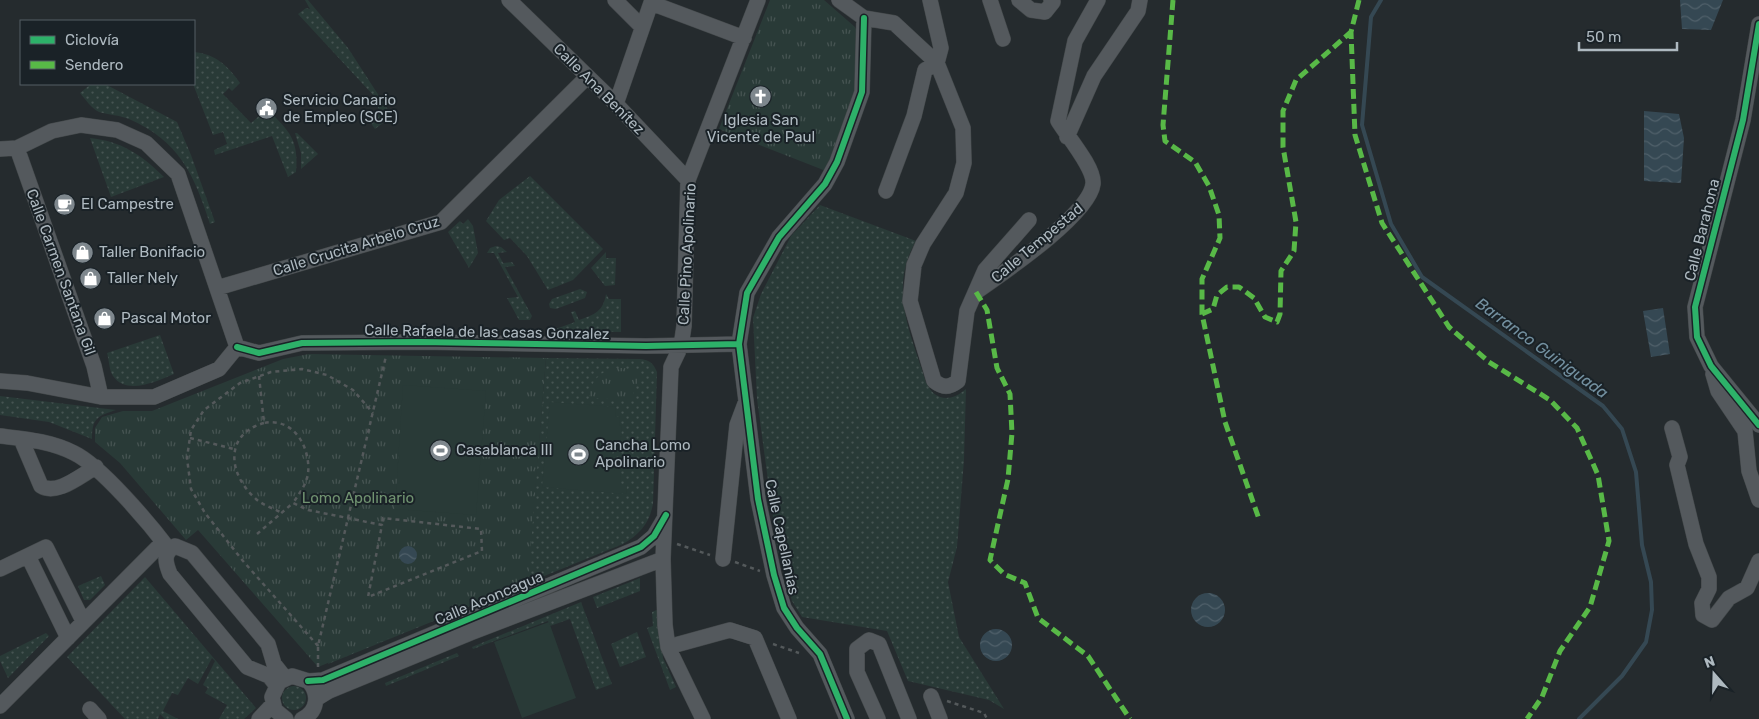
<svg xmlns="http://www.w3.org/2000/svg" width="1759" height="719" font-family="Rubik,sans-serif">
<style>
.grass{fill:url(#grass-dots)}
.park{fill:url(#park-tufts)}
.pitch{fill:#293a37}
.water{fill:url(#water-waves)}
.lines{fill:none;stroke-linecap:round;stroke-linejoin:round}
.stream{stroke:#354853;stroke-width:4}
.minor-casing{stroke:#424749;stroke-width:16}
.path{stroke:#54595b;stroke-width:2.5;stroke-dasharray:4 4;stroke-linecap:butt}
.minor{stroke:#54595d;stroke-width:15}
.quiet{stroke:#58b947;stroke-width:5;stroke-dasharray:10 5;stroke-linecap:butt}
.cycleway-casing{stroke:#1a2227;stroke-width:9}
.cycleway{stroke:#2db169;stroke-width:6}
.labels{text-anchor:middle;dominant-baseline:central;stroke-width:4;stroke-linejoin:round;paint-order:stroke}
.street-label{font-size:15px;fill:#aeb9c0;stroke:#1a2227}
.poi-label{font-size:15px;fill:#aeb9c0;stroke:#1a2227;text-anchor:start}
.park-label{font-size:15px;fill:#719371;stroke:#1a2227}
.water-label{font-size:16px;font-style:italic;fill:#7390a0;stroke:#1a2227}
</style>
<defs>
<pattern id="grass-dots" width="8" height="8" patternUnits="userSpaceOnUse" patternTransform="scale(1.25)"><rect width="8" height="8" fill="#293a37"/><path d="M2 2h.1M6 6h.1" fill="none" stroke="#465452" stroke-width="1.8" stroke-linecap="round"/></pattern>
<pattern id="park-tufts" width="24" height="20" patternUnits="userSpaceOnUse" patternTransform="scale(1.25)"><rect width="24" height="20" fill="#293a37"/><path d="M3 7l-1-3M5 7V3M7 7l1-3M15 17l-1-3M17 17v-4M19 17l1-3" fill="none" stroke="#465452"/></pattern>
<pattern id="water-waves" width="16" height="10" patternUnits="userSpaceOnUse" patternTransform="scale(1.25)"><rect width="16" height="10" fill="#354853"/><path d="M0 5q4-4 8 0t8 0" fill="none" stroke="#50606a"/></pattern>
</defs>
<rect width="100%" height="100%" fill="#252b2e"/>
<path class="grass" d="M305 0H308L348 48 392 116 375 129 370 122 379 110 374 96 298 14 306 8 310 9Z
M194 52C216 54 228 66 240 83L232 91 229 88 223 94 251 123 267 109C289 131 299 139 296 172L288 177 272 136 215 155 214 150 227 144 223 132 213 135 193 84Z
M91 84H105L177 122 191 155 215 222 210 224C194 174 179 141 129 119 119 115 109 115 99 112 92 109 85 99 80 93Z
M295 133H297L318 154 301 169V153Z
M90 138C121 141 142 155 164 177L111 197Z
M530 176 603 249 573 280 548 290 527 256 510 238 504 240 486 221 499 200Z
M820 205 916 241C888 289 911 334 926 382 935 402 951 402 966 389L964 460 957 547 948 582 959 637 1004 709 989 700 908 681 887 631 802 617 792 601 777 547 757 399 753 318 761 294 791 236Z
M468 219 473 226 478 253 469 268 448 232 460 221 463 224Z
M496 246 501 247 507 252 498 253 503 263 512 262 515 266 505 267 532 316 530 320H519L507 298 518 297 494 253H487L490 248Z
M606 252V258H616L615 285 605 286 591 268Z
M580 289 587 292 585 298 556 309 550 308 549 304 552 299Z
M606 294 609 299H621V332L550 331 575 322 571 312 575 311 579 320C595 314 603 312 606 294Z
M160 335 174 374C157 381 127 396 113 376 109 370 109 359 107 353Z
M546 358 640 359C650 360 653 363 657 372L653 504C649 524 640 534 623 544L328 664 331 653 528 571Z
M0 396 116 410C97 416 92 419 92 439L49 422 0 415Z
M101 576 105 585 90 600H84L78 586Z
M145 577 256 708 244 719H219L227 705 205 693 208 688 203 685 215 661 212 658 198 684 188 678 178 695 172 693 163 711 178 719H165L160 714 158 719H125L67 657Z
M640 578V591L597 608 593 597Z
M581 602 612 684 596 690 570 619 550 626 548 621 473 649 472 647Z
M659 609 663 658 676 687 670 690 647 628 653 626 652 612Z
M637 632 646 657 620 667 611 644Z
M46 633 49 636 8 678 0 661V656Z
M457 653 459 656 386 686 385 683Z
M282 698a12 12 0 1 1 24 0a12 12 0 1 1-24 0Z"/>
<path class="park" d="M770 0H824L855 27 860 38 855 102 826 171 719 129Z
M309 354 546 358 528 582 318 667 198 530 186 540 120 463 95 442V428L102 417 123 411H152L283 359Z
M613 368H624L641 373 631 400 589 398C591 381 598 374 613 368Z"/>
<path class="pitch" d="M403 385 486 391 476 515 395 509Z
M550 402 616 407 615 416 620 417 619 425 622 426 620 447H613L612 460 615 461 614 471H621L620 485H627L626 494 542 487Z
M549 622 576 698 522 718 494 642Z"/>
<path class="water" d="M1680 0H1723L1711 30 1682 29Z
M1644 111 1679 114 1684 138 1681 183 1644 181Z
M1663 308 1670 354 1651 357 1643 311Z
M399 555a9 9 0 1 1 18 0a9 9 0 1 1-18 0Z
M1191 610a17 17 0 1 1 34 0a17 17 0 1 1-34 0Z
M980 645a16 16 0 1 1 32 0a16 16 0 1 1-32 0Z"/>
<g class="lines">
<path class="stream" d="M1381 0 1371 17 1362 125 1391 224 1422 277 1603 406 1622 429 1636 472 1642 545 1651 582 1652 610 1646 642 1622 676 1579 719"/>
<defs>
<path id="minor" d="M509 0 616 104 688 180
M615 0 642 27
M839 0 864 18 894 23 937 63 963 128 964 163 956 193 923 244 914 265 910 301 934 381C943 388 949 388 958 381L967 311 985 270 1029 220
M930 0 941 48 937 63
M990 0 1003 39
M1019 0 1031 10 1045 12 1053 2 1051 0
M651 3 744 38
M1759 24 1743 120 1695 307 1697 337 1711 366 1759 425
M616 104 652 0
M1067 137 1094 76 1138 11 1140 0
M17 148 94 366 101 397
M0 149 17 148 52 131 81 125 117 130 146 143 178 174 237 347
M886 191 914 116 925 70 937 63
M217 288 441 222 587 77
M976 292C1003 273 1089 215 1093 184 1095 168 1067 136 1058 121L1075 41 1098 0
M237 347 259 353 302 343 421 342 646 346 739 344
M1713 374 1718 391 1745 431 1749 471 1759 500
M0 381 27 383 101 397H154L219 369 237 347
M1672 428 1680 457 1677 465 1696 544 1709 577V589L1702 603 1703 615 1712 620 1729 598 1747 588 1759 561
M0 436C25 439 51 441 74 453 101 466 149 523 168 548
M21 439 41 486C57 496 81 475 96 467
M28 556 68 638
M723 559 737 425 746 401
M0 569 46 547 83 621
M668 647 730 630 755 638 789 719
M308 681 323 680 641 547 654 536 664 519
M276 685 269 676 247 667 170 574C165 562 163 553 175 546L192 553 268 644 274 664 285 678
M931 696 940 719
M316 699 329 691 470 633 663 559
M0 706 163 542
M90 709 99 719
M259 719 273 704
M286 719 275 710 272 697 279 682 292 676 308 681C320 693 318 712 302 719
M703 719 668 647 665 625 663 559 671 367 681 346 684 326 688 180 758 0
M847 719 820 654 797 628 784 608 774 575 758 499 739 344 747 293 779 237 825 184 837 162 862 92 864 18
M878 719 857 672V649L869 640 879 644 909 719"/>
</defs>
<use href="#minor" class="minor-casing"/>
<path class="path" d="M259 376 264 423C294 417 311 448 308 474 306 485 299 494 293 503
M264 423C224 434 228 474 255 498 262 505 273 508 282 513
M190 438 234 449
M257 534 293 503 308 510 382 525 368 597 482 551 481 529 383 518 382 525
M677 544 710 555
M735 562 760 571
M773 644 799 653
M318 646 243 561 205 513 191 489 187 458 191 430 204 410 240 383 271 372 302 369 327 375 353 390 373 413
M318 667V646L386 356
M947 701 984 713 987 719"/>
<use href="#minor" class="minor"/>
<path class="quiet" d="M1173 0 1163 125 1165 141 1195 162 1209 186 1219 215 1220 238 1202 279V314L1225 422 1259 519
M1359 0 1351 32 1355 135 1382 223 1449 327 1489 362 1550 400 1577 428 1598 475 1609 541 1590 607 1560 651 1542 697 1527 719
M976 292 987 310 997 368 1010 394 1012 433 1008 479 990 560 1004 574 1025 583 1038 618 1088 656 1130 719
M1202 314 1213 309 1217 295 1227 287H1239L1254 298 1265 317 1277 322 1280 314 1281 271 1294 251 1296 222 1283 147V111L1296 80 1351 32"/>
<defs>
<path id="cycleway" d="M1759 24 1743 120 1695 307 1697 337 1711 366 1759 425
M237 347 259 353 302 343 421 342 646 346 739 344
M308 681 323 680 641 547 654 536 666 515
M847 719 820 654 797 628 784 608 774 575 758 499 739 344 747 293 779 237 825 184 837 162 862 92 864 18"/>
</defs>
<use href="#cycleway" class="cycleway-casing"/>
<use href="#cycleway" class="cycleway"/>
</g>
<defs>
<symbol id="church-disc" viewBox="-11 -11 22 22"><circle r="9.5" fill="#7e878d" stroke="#1a2227"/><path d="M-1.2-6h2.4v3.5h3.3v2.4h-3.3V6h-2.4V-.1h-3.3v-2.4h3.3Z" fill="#fff"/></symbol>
<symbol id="civic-disc" viewBox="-11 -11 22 22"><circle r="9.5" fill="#7e878d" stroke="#1a2227"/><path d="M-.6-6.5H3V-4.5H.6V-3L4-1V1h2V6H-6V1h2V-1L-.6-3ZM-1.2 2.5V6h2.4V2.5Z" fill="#fff"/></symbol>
<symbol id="cafe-disc" viewBox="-11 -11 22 22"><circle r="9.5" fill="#7e878d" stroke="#1a2227"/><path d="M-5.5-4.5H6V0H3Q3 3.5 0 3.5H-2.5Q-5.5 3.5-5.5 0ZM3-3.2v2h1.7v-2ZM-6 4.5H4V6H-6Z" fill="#fff"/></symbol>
<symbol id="shop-disc" viewBox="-11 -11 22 22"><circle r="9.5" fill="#7e878d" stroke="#1a2227"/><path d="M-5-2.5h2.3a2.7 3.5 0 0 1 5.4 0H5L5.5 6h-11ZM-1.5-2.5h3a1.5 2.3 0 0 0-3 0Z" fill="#fff"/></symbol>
<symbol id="stadium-disc" viewBox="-11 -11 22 22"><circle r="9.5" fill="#7e878d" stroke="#1a2227"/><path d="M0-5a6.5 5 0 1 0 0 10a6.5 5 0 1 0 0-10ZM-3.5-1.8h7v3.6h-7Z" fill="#fff"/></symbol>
</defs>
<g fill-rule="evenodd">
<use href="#church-disc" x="748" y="84" width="25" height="25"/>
<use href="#civic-disc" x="254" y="96" width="25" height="25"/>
<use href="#cafe-disc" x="52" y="192" width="25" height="25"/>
<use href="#shop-disc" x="70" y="240" width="25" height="25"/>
<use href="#shop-disc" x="78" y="266" width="25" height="25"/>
<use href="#shop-disc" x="92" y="306" width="25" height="25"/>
<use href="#stadium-disc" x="428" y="438" width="25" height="25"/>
<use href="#stadium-disc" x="566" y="442" width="25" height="25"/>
</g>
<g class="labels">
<g class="street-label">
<text transform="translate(599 89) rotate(45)">Calle Ana Benítez</text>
<text transform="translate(1702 230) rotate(-76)">Calle Barahona</text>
<text transform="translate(1037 243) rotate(-40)">Calle Tempestad</text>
<text transform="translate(356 246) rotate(-17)">Calle Crucita Arbelo Cruz</text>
<text transform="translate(687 254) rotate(-87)">Calle Pino Apolinario</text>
<text transform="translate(61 272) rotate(70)">Calle Carmen Santana Gil</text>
<text transform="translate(487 332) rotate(1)">Calle Rafaela de las casas Gonzalez</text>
<text transform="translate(782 537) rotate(78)">Calle Capellanías</text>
<text transform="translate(489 598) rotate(-23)">Calle Aconcagua</text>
</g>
<g class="poi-label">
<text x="283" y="100">Servicio Canario<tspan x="283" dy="17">de Empleo (SCE)</tspan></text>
<text x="761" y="120" text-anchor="middle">Iglesia San<tspan x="761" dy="17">Vicente de Paul</tspan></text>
<text x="81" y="204">El Campestre</text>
<text x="99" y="252">Taller Bonifacio</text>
<text x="107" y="278">Taller Nely</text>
<text x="121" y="318">Pascal Motor</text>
<text x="595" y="445">Cancha Lomo<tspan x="595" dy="17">Apolinario</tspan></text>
<text x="456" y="450">Casablanca III</text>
</g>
<g class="park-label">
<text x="358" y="498">Lomo Apolinario</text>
</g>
<g class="water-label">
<text transform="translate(1542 348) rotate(36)">Barranco Guiniguada</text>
</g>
</g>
<rect x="20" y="20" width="175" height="65" fill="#1a2227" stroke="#555e64"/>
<rect x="30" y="36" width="25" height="8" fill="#2db169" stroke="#555e64"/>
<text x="65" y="45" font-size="15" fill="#aeb9c0">Ciclovía</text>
<rect x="30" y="61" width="25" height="8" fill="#58b947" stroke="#555e64"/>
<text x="65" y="70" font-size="15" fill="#aeb9c0">Sendero</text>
<g transform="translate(1714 674) rotate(340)" stroke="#1a2227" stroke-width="4" paint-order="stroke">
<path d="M0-4L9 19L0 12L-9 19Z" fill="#aeb9c0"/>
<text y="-8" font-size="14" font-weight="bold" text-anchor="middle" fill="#aeb9c0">N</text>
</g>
<path d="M1579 42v8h98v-8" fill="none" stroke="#aeb9c0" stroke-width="2.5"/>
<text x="1586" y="42" font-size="15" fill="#aeb9c0" stroke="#1a2227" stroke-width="4" paint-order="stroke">50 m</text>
</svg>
